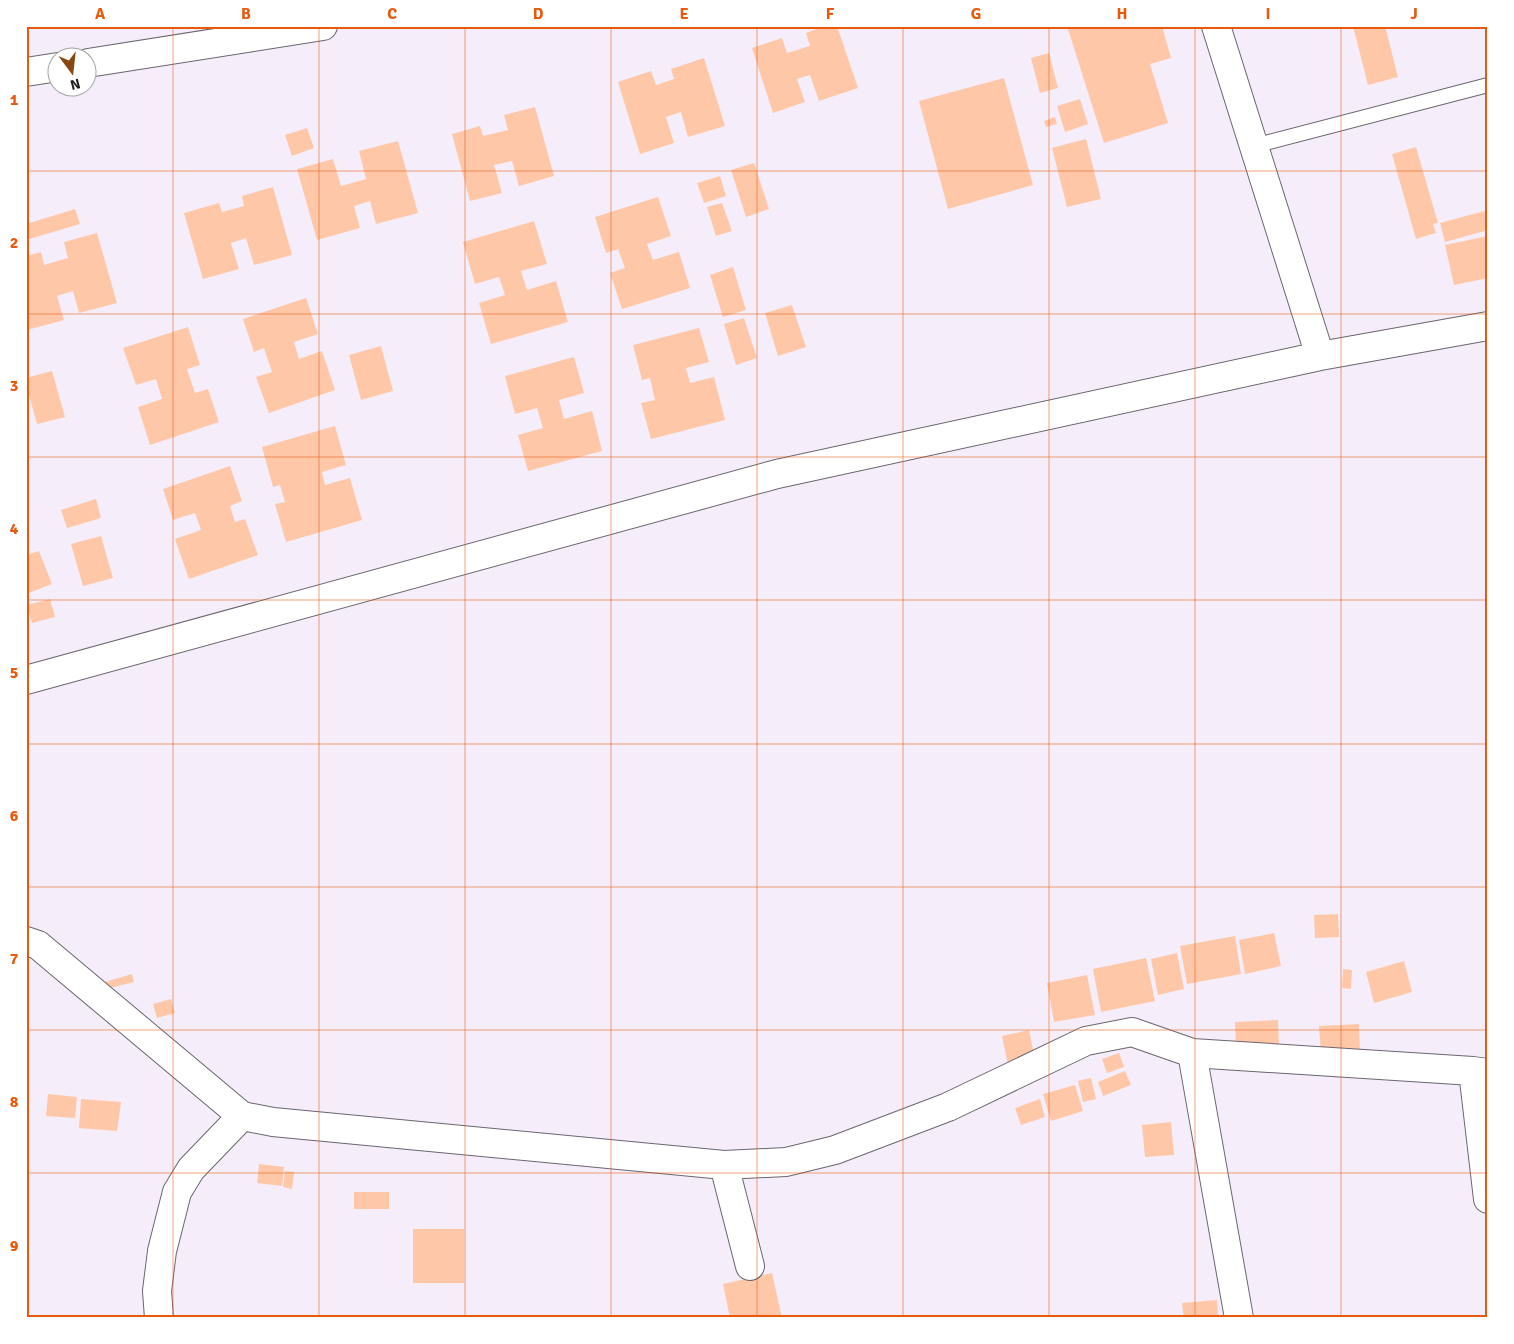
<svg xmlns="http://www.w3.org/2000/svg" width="1514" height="1344" font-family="Signika,sans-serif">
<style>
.building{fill:#fec7a8}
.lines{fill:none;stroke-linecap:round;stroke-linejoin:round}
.service-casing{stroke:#6b656f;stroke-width:16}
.minor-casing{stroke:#6b656f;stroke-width:30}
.service{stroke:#fff;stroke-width:14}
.minor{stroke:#fff;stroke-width:28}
.grid{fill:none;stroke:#e8590c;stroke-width:1;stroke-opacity:0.55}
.neatline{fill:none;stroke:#e8590c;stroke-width:2}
.grid-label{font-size:16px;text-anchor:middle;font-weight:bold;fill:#e8590c}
</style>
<rect width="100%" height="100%" fill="#f5eefa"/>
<path class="building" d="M826 26H837L858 88 819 101 810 75 797 79 805 102 773 113 752 48 782 38 787 53 810 46 806 33Z
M1067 26H1162L1171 58 1150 64 1168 123 1104 143Z
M1353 26H1385L1398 77 1368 85Z
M1049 53 1058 88 1040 93 1031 58Z
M704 58 725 126 688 137 681 112 666 117 674 143 640 154 618 82 651 71 656 85 674 79 671 69Z
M1004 78 1033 185 948 209 919 101Z
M1080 99 1088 124 1065 132 1057 106Z
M535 107 554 176 519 186 512 161 494 165 502 193 470 201 452 134 480 126 483 136 508 130 504 115Z
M1055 117 1057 124 1046 127 1044 121Z
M307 128 314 148 292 156 285 135Z
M1086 139 1101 199 1067 207 1052 148Z
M398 141 418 213 376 224 370 201 354 206 360 228 317 240 297 169 333 159 341 186 366 179 359 151Z
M1416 147 1438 223 1433 224 1436 233 1416 239 1392 154Z
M754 163 769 209 746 217 731 170Z
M720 176 726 196 704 203 697 183Z
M273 187 292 255 254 265 246 238 231 243 239 269 203 279 184 213 219 203 222 212 244 206 242 196Z
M658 197 671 236 647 244 653 260 679 252 690 288 622 309 610 273 625 268 618 249 606 253 595 217Z
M722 203 732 231 716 236 707 207Z
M75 209 80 224 26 240V224Z
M1488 210V230L1445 242 1440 223Z
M534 221 547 264 521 271 527 290 556 281 568 322 491 344 479 303 505 295 499 277 475 284 463 242Z
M97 233 117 303 79 313 73 291 57 296 64 320 27 330 26 256 41 252 44 265 68 258 64 242Z
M1488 236V278L1454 285 1445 245Z
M733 267 746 310 723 317 710 275Z
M306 298 318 334 294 342 299 359 322 351 335 390 269 413 256 377 272 372 264 348 254 352 243 319Z
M792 305 806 347 778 356 765 313Z
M744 318 757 358 736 365 724 324Z
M188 327 200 365 187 369 195 393 208 389 219 422 150 445 138 407 162 399 156 379 136 385 123 348Z
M699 328 709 362 686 368 690 383 714 377 725 420 651 439 641 403 655 400 650 378 642 380 633 345Z
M381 346 393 391 361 400 349 355Z
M574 357 584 393 559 400 564 419 592 411 602 451 528 471 518 435 543 428 537 408 515 414 505 376Z
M52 371 65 417 37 424 26 384V378Z
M335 426 346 465 322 472 325 485 350 478 362 520 286 542 275 504 285 502 280 485 273 487 262 447Z
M230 466 242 501 230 506 235 522 245 519 258 555 189 579 175 539 201 530 195 513 173 520 163 489Z
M96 499 101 518 67 528 61 510Z
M101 536 113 578 83 586 71 544Z
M39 551 52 584 26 594V555Z
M50 599 55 617 32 623 27 605Z
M1338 914 1339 937 1315 938 1314 915Z
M1274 933 1281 966 1245 974 1239 940Z
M1235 936 1241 974 1187 984 1180 946Z
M1177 953 1184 989 1158 995 1151 959Z
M1146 958 1155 1001 1101 1012 1093 969Z
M1404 961 1412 992 1374 1003 1366 972Z
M1343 969 1352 970 1351 989 1342 988Z
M132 974 134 982 106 989 105 982Z
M1087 975 1095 1015 1054 1022 1047 983Z
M171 999 175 1013 157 1018 153 1004Z
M1278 1020 1279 1049 1236 1051 1235 1022Z
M1359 1024 1360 1052 1321 1053 1319 1026Z
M1029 1030 1035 1059 1008 1065 1002 1036Z
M1119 1053 1124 1067 1107 1073 1102 1059Z
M1125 1071 1131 1085 1103 1096 1098 1082Z
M1091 1078 1096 1099 1083 1102 1078 1081Z
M1075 1085 1083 1111 1051 1121 1043 1094Z
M48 1094 77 1097 75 1118 46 1116Z
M81 1099 121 1102 117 1131 79 1128Z
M1040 1099 1045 1117 1021 1125 1015 1108Z
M1171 1122 1174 1155 1145 1157 1142 1125Z
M259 1164 284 1167 282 1186 257 1183Z
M285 1171 294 1172 292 1189 283 1187Z
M354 1192H389V1209H354Z
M413 1229H464V1283H413Z
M772 1273 782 1318H730L723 1284Z
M1217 1300 1218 1318H1184L1182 1303Z"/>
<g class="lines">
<defs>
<path id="service" d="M1254 146 1488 85"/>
<path id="minor" d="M1216 26 1320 356
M88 63 323 26
M26 72 58 67
M26 680 777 474 1320 356 1488 326
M26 941 38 945 242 1116 273 1122 724 1165 786 1162 835 1150 948 1107 1086 1041 1132 1032 1192 1053 1473 1071 1488 1073
M1192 1053 1239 1318
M1473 1071 1488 1199
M724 1165 750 1266
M159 1318 157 1291 162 1251 177 1192 191 1169 242 1116"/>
</defs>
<use href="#service" class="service-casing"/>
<use href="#minor" class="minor-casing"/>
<use href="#service" class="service"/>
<use href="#minor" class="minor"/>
</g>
<path class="grid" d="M173 26V1318M319 26V1318M465 26V1318M611 26V1318M757 26V1318M903 26V1318M1049 26V1318M1195 26V1318M1341 26V1318M26 171H1488M26 314H1488M26 457H1488M26 600H1488M26 744H1488M26 887H1488M26 1030H1488M26 1173H1488"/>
<rect width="1514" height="1344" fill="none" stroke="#ffffff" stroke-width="55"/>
<g transform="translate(72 72) rotate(165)"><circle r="24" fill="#ffffff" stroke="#a5a4a5"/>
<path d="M0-4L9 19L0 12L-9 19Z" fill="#894811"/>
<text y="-8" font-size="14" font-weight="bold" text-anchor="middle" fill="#1e1b1f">N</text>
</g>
<rect x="28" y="28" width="1458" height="1288" class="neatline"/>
<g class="grid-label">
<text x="100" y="19">A</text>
<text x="246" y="19">B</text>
<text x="392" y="19">C</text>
<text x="538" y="19">D</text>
<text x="684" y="19">E</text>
<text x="830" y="19">F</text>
<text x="976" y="19">G</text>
<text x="1122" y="19">H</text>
<text x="1268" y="19">I</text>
<text x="1414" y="19">J</text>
<text x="14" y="105">1</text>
<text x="14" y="248">2</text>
<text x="14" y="391">3</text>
<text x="14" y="534">4</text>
<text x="14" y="678">5</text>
<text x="14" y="821">6</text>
<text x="14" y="964">7</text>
<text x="14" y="1107">8</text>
<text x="14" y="1251">9</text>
</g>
</svg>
